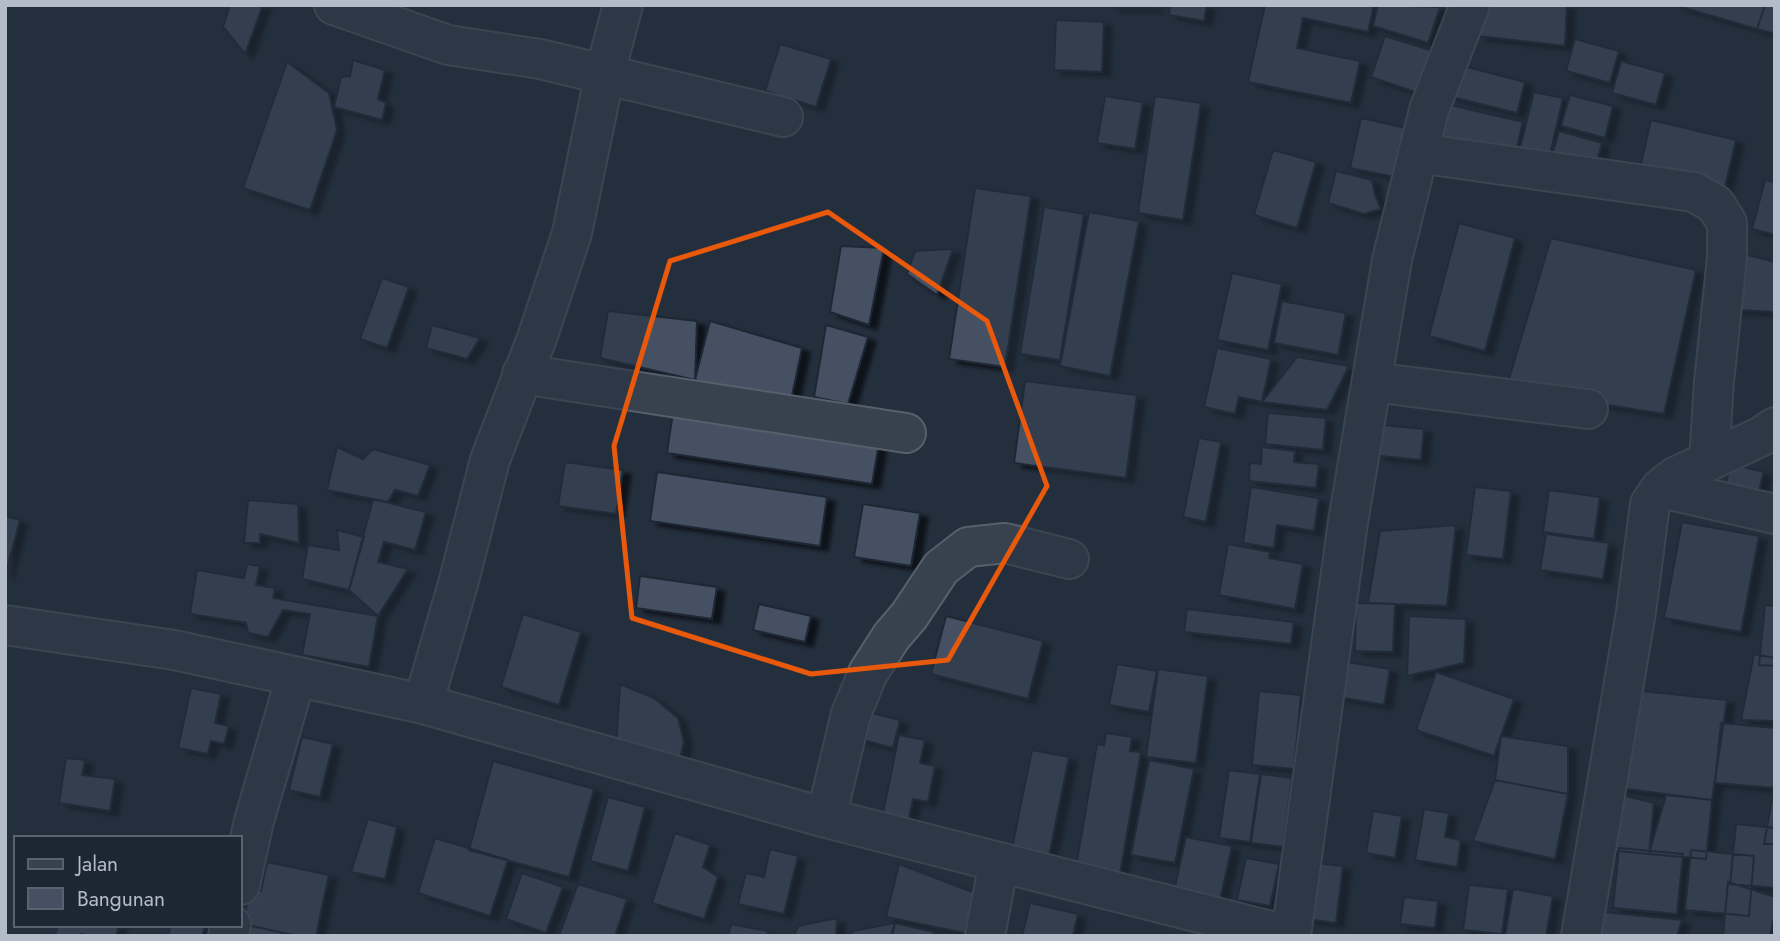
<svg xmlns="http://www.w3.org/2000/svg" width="1780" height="941" font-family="Jost,sans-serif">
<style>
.building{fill:#455162;stroke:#1f2835;stroke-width:2;filter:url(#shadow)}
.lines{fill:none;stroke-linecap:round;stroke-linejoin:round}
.minor-casing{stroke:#565f6c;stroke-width:42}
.minor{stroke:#38414e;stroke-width:38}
.marked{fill:none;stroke:#e8590c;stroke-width:5;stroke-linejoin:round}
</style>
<defs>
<filter id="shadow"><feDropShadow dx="8" dy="4.5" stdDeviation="2" flood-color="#0009"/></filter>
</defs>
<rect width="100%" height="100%" fill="#242f3e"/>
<path class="building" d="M230 5H263L245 54 223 27Z
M1112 5H1153V8H1112Z
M1170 5H1207L1204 21 1169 15Z
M1265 5H1374L1368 32 1303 18 1297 48 1360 61 1351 103 1248 82Z
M1378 5 1440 7 1428 43 1373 26Z
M1484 5H1567L1565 46 1478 36Z
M1674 5H1765L1757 29Z
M1765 5H1775V34L1757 29Z
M1056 20 1104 22 1102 72 1054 70Z
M1385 36 1433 51 1418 93 1371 77Z
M1575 39 1619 51 1610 83 1566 71Z
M780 44 831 59 816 107 765 91Z
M353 60 385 70 378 99 386 103 382 120 334 107 341 77 350 76Z
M1621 61 1665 73 1656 105 1612 93Z
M287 62 329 93 337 130 310 210 243 188Z
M1456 64 1525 82 1517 113 1448 96Z
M1534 92 1563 98 1549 159 1519 152Z
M1570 95 1613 106 1605 138 1561 126Z
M1105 96 1143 102 1135 149 1097 143Z
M1155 96 1201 103 1183 220 1138 213Z
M1442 103 1523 122 1513 164 1433 145Z
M1361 118 1406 128 1395 177 1350 168Z
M1651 120 1736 140 1723 195 1638 176Z
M1559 131 1602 143 1593 175 1550 163Z
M1273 150 1316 162 1297 228 1254 215Z
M1336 171 1372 180 1375 195 1381 209 1364 214 1328 203Z
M1765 180 1775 182V235L1752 229Z
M975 188 1031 196 1005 367 949 359Z
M1044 207 1084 214 1060 360 1020 354Z
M1089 212 1139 221 1110 376 1060 366Z
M1459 223 1515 238 1485 351 1429 336Z
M1551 238 1696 270 1664 414 1506 389Z
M841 246 884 248 869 325 830 312Z
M953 249 937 295 907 274 915 251Z
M1736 252 1775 262V312L1721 309Z
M1232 273 1282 284 1268 350 1217 340Z
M382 278 409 287 387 348 360 339Z
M1282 301 1346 313 1338 355 1274 343Z
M608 311 697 321 695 380 600 358Z
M710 321 802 348 790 405 695 380Z
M432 325 480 338 467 359 426 348Z
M826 325 868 337 848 404 814 397Z
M1217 348 1271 359 1262 402 1239 397 1235 414 1204 407Z
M1297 357 1349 366 1327 410 1262 402Z
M1025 381 1137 395 1126 478 1014 463Z
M674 405 880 437 872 484 667 453Z
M1268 413 1326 418 1323 450 1265 444Z
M1384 425 1424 429 1421 460 1380 456 1367 447Z
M1199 438 1221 442 1206 522 1183 517Z
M337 447 363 459 373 449 430 465 418 496 395 490 388 502 327 490Z
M1262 447 1295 451 1294 462 1319 464 1316 488 1249 481 1250 463 1261 464Z
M565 462 623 470 616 514 558 506Z
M1731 464 1764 472 1756 502 1723 493Z
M657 472 827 497 820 546 650 521Z
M1251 487 1319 498 1314 531 1277 525 1274 548 1243 543Z
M1475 487 1511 491 1503 559 1466 555Z
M1549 490 1600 497 1594 539 1543 532Z
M373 499 426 512 415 550 384 542 378 562 408 569 378 616 349 590Z
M248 500 298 504 299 543 260 534V543H244Z
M863 504 920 513 911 566 854 557Z
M5 516 20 520 5 576Z
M1682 522 1759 536 1741 632 1664 618Z
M1456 525 1447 606 1368 603 1380 531Z
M337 530 364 537 349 590 302 579 308 545 339 550Z
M1546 534 1609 543 1603 579 1540 570Z
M1228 544 1270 552 1269 558 1303 564 1295 609 1219 595Z
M247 564 260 566 256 585 275 588 273 598 378 616 369 667 302 655 310 614 283 610 268 637 248 633 246 623 190 614 197 570 244 578Z
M640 576 717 587 712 619 636 608Z
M1356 603 1395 604 1393 652 1355 651Z
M759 604 811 616 805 642 753 630Z
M1765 605 1775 606V666L1759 665Z
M1187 609 1294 622 1291 644 1184 632Z
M523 614 581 632 559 705 501 687Z
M946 616 1043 641 1028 699 931 674Z
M1409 616 1466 619 1464 663 1407 676Z
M1754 654 1775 658V721L1741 720Z
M1341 661 1390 669 1384 705 1334 696Z
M1117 664 1157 671 1149 712 1109 705Z
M1158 669 1208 676 1196 763 1146 757Z
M1436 672 1514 699 1494 756 1416 730Z
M620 684 654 698 678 718 684 742 679 763 616 746Z
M191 688 221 694 215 723 229 726 224 744 211 741 208 754 178 748Z
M1623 689 1727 700 1712 800 1618 788Z
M1259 691 1301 695 1294 769 1252 765Z
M855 709 900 720 893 748 848 736Z
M1721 723 1775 728V788L1715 783Z
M1106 733 1132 737 1130 751 1141 752 1119 880 1075 873 1097 744 1104 745Z
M899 735 925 740 920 763 935 766 928 802 913 799 908 823 882 818Z
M1501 736 1568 746V794L1495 780Z
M302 737 333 744 320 797 289 790Z
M1032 750 1069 757 1048 861 1011 853Z
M66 758 85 760 82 775 115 779 110 811 59 803Z
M1149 760 1194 769 1175 863 1131 855Z
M493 761 594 789 569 877 469 850Z
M1229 770 1260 774 1250 842 1219 838Z
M1261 774 1292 778 1283 847 1251 843Z
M1495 780 1568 794 1555 859 1473 841Z
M1775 783V844H1764Z
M1606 791 1654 803 1649 854 1596 849Z
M1666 795 1712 800 1706 859 1649 854Z
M608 797 645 807 628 871 590 861Z
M1424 809 1449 813 1445 837 1461 840 1457 867 1415 860Z
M1373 811 1402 816 1395 858 1366 853Z
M368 819 397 827 385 879 351 872Z
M1736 824 1775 828V888L1730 884Z
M675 833 710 845 703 867 718 877 704 919 652 903Z
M1186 837 1232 846 1218 909 1172 900Z
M435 838 508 860 490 916 418 893Z
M1619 848 1683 854 1677 914 1613 908Z
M770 849 798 856 784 914 738 904 746 873 764 877Z
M1691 850 1754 856 1749 916 1685 910Z
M1246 858 1279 864 1270 906 1237 900Z
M267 862 329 875 316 936H298L243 924 250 889 261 891Z
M1307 862 1343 866 1336 923 1300 918Z
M899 864 978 894 965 933 886 917Z
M522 873 563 887 546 933 506 919Z
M1728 882 1775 897V913L1770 936H1723Z
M578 884 627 899 615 936H559Z
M1469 885 1508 889 1502 934 1463 930Z
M1513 889 1553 896 1546 936H1505Z
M1404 897 1438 901 1435 928 1400 924Z
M1030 903 1078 914 1073 936H1022Z
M1595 911 1682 920 1677 936H1584Z
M837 918 836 936H794L798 926Z
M895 923 934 932 933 936H892Z
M895 923 891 936H851L853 931Z
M243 924 297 936H240Z
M731 924 768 931 767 936H728Z
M58 925H119L116 936H89L81 934 80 936H55Z
M171 925H205L202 936H168Z"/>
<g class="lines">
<defs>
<path id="minor" d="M334 5 448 45 540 59 783 117
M1418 153 1694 192 1715 204 1727 223V258L1714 382 1709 461
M522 374 906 433
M1372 382 1588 409
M1661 488 1775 514
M5 625 174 650 423 704 826 818 1290 936
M423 704 458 584 490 460 537 338 572 233 605 73 623 5
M826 818 851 714 868 673 891 637 909 616 941 568 968 547 1005 543 1069 559
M240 885 254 821 296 677
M228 936 231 925
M985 936 999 862
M1291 936 1348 522 1392 260 1429 110 1470 5
M1581 936 1636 612 1650 504 1661 488 1675 477 1762 436 1775 427"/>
</defs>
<use href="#minor" class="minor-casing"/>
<use href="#minor" class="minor"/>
</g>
<path d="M0 0H1780V941H0ZM828 212 987 321 1047 486 948 660 811 674 632 618 614 446 670 261Z" fill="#242f3e" fill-opacity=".55" fill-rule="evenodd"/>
<path class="marked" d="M828 212 987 321 1047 486 948 660 811 674 632 618 614 446 670 261Z"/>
<rect width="1780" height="941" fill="none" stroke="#b4bcc9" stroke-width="14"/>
<rect x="14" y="836" width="228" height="91" fill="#1d2633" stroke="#59626f" stroke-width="2"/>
<rect x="28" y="859" width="35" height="10" fill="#38414e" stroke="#59626f" stroke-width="2"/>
<text x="77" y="871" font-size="21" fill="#b4bcc9">Jalan</text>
<rect x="28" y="888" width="35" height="21" fill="#455162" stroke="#59626f" stroke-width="2"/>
<text x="77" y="906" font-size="21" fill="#b4bcc9">Bangunan</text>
</svg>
